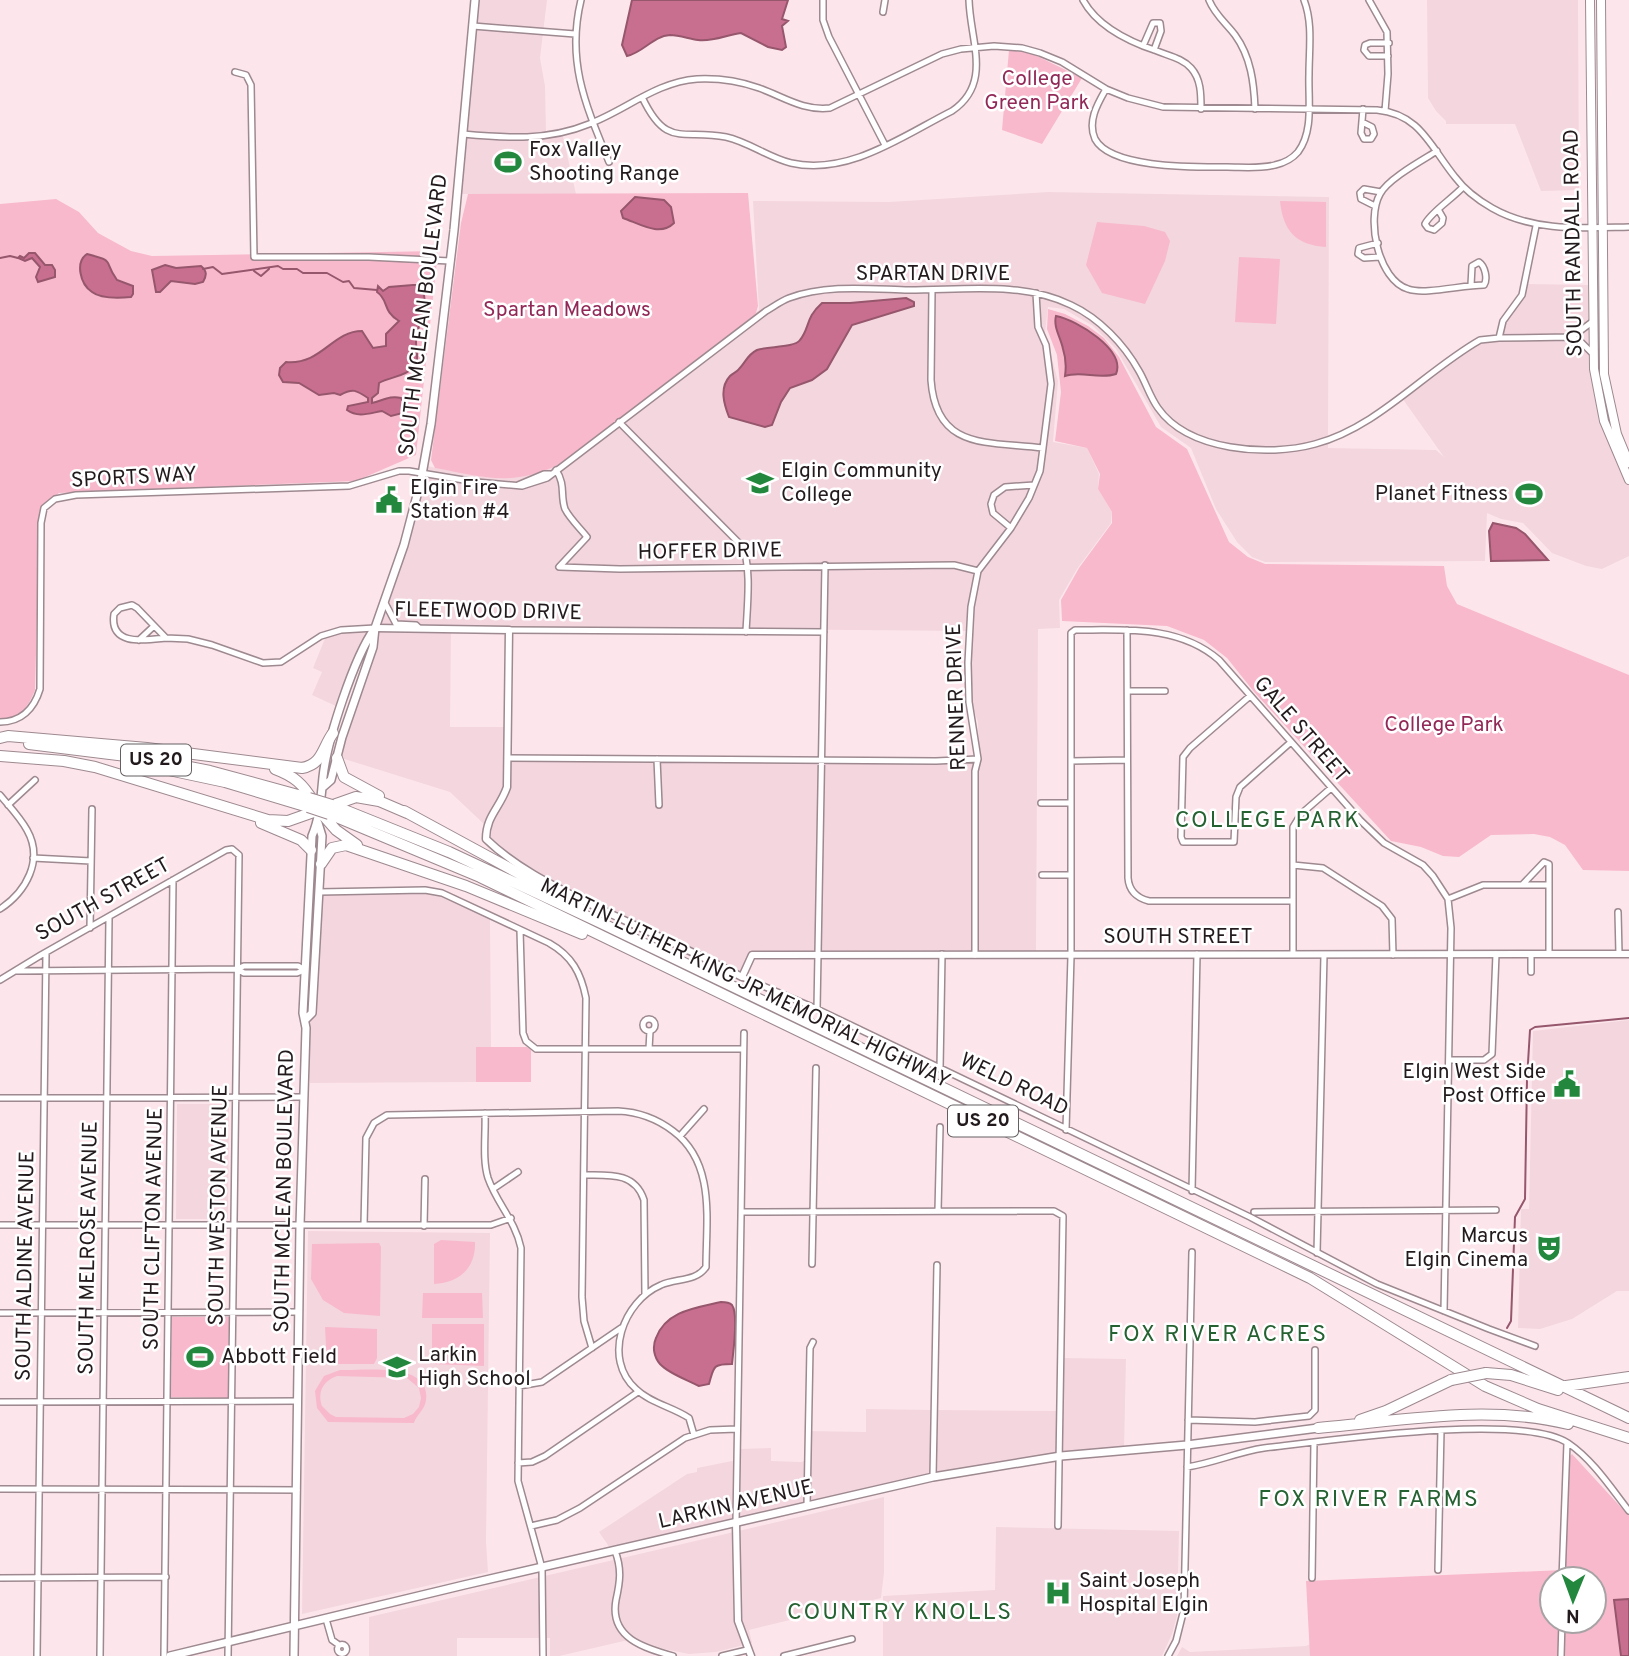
<svg xmlns="http://www.w3.org/2000/svg" width="1629" height="1656" font-family="Overpass,sans-serif">
<style>
.built{fill:#f4d6df}
.green{fill:#f8b9cd;fill-rule:evenodd}
.water{fill:#c86f8f;stroke:#96566c;stroke-width:2}
.lines{fill:none;stroke-linecap:round;stroke-linejoin:round}
.stream{stroke:#96566c;stroke-width:2}
.minor-casing{stroke:#9d898f;stroke-width:8}
.tertiary-casing{stroke:#9d898f;stroke-width:9}
.secondary-casing{stroke:#9d898f;stroke-width:10}
.primary-casing{stroke:#9d898f;stroke-width:10}
.motorway-casing{stroke:#9d898f;stroke-width:12}
.minor{stroke:#fff;stroke-width:5}
.tertiary{stroke:#fff;stroke-width:6}
.secondary{stroke:#fff;stroke-width:7}
.primary{stroke:#fff;stroke-width:8}
.motorway{stroke:#fff;stroke-width:10}
.motorway-bridge-casing{stroke:#9d898f;stroke-width:12;stroke-linecap:butt}
.motorway-bridge{stroke:#fff;stroke-width:10}
.labels{text-anchor:middle;dominant-baseline:central;stroke-width:5;stroke-linejoin:round;paint-order:stroke}
.shield{fill:#fff;stroke:#645f60;stroke-width:2}
.shield-label{font-size:19px;font-weight:bold;fill:#221a1c}
.park-label{font-size:21px;fill:#922857;stroke:#fff}
.poi-label{font-size:21px;fill:#221a1c;stroke:#fff;text-anchor:start}
.street-label{font-size:21px;fill:#221a1c;stroke:#fff}
.neighbourhood-label{font-size:23px;letter-spacing:2px;fill:#256131;stroke:#fff}
</style>
<rect width="100%" height="100%" fill="#fce6ec"/>
<path class="built" d="M476 0H547L540 58 545 86 546 131 561 128 576 194H459Z
M1427 0H1578L1579 190 1541 191 1515 124H1446V121L1436 111 1428 98Z
M1048 192 1329 197 1328 448 1436 450 1444 457 1402 398 1469 349 1482 343 1502 340V327L1523 296 1527 284 1590 285V355L1595 397 1608 439 1629 485V556L1602 569 1586 566 1552 553 1523 523 1501 519 1487 513 1485 561 1265 562 1252 557 1237 542 1216 509 1191 448 1161 427 1116 349 1093 326 1064 309 1048 307 1045 333 1058 381 1053 442 1087 448 1099 474 1098 489 1112 512 1111 523 1077 569 1059 600 1060 628 1038 629 1036 953 751 954 741 974 579 896 515 861 488 838V825L500 806 509 760 979 762 978 722 971 702V631L377 626 426 466 486 477 689 362 759 310 753 201 889 202Z
M373 629 340 708 312 695 322 672 313 668 326 636 342 631Z
M376 629 451 630 450 727H507L506 781 502 797 485 825 450 792 338 757Z
M423 891 443 895 490 917 491 1047H476V1082L310 1083 307 1019 312 1013 320 893Z
M1629 1020V1291H1617L1572 1319 1540 1329 1518 1328 1521 1209H1529L1533 1031Z
M177 1104H229L228 1219H176Z
M308 1231 490 1233 486 1542 488 1572 302 1614Z
M1063 1358 1126 1359 1124 1450 1062 1455Z
M866 1409 934 1410 932 1476 612 1551 599 1532 687 1474 697 1472V1468L737 1460 738 1449 771 1448V1461L802 1462 807 1459V1431L866 1432Z
M936 1410 1060 1411V1455L934 1476Z
M884 1497V1573L881 1598 749 1630 752 1643 716 1652 689 1654 624 1641 559 1656H550V1638H457V1656H369V1617Z
M996 1527 1179 1531 1177 1616 1172 1634 1162 1656H883V1596L995 1590Z
M1310 1644V1656H1177L1182 1647 1190 1652 1306 1646Z"/>
<path class="green" d="M1009 50 1031 53 1082 78 1042 144 1002 130Z
M748 193 758 306 755 316 558 465C510 487 484 477 435 468L431 460 461 223 468 194Z
M56 199 79 212 98 233 131 251 152 256 438 251 416 455 356 481 59 493 40 508 35 690C28 708 20 718 0 719V204Z
M1280 201 1326 202V247C1296 245 1283 231 1280 201Z
M1097 222 1144 226 1165 232 1170 241 1165 261 1145 304 1102 293 1086 265Z
M1239 257 1280 259 1276 324 1235 322Z
M1048 309 1065 314 1088 326 1104 338 1119 357 1156 427 1187 449 1229 542 1248 557 1265 564 1444 566 1447 586 1457 604 1629 675V871L1583 870 1565 845 1550 837 1534 834 1491 835 1459 857 1443 856 1421 847 1391 841 1255 693 1227 658 1204 640 1167 626 1062 621 1061 600 1079 568 1112 523V512L1098 489 1100 474 1087 448 1055 441 1061 392 1057 355 1047 329Z
M476 1047H527L531 1050V1082H476Z
M441 1240 475 1242C476 1268 459 1283 434 1284V1244Z
M379 1243 381 1247 380 1316 344 1313 323 1300 311 1279 312 1244Z
M423 1293H482L483 1318H422Z
M172 1317H229L228 1398 171 1397Z
M432 1324H484V1366L433 1364 432 1359Z
M325 1327 377 1329V1358L374 1364H327Z
M340 1370C365 1371 431 1361 426 1400 425 1410 416 1415 414 1423L328 1422 317 1408 315 1391 324 1376ZM337 1376 407 1378 419 1388 421 1398 419 1407 413 1414 404 1418 336 1417 330 1414 322 1406C317 1392 323 1381 337 1376Z
M1572 1454 1629 1516V1656H1310L1306 1581 1563 1570 1569 1457ZM1552 1579H1594V1621H1552Z"/>
<path class="water" d="M632 0H788L782 19 788 21 782 26 786 47 782 50 768 47 741 33C726 35 713 42 698 40 689 39 680 35 670 35 653 36 644 52 627 56L622 45Z
M635 197 664 200 671 207 674 223C660 237 640 224 623 218L621 211Z
M29 253H35L45 265H52L55 270V277L38 282 36 277 40 267 32 258 25 261 18 258 20 256 24 258Z
M87 254C117 262 102 259 117 280L133 286V294L131 297C120 298 101 299 92 292 80 284 75 262 87 254Z
M165 265 176 268 201 266C207 271 207 275 203 282L195 284 171 281 160 292H156L152 270Z
M413 285H418C434 300 416 324 416 342 416 350 420 362 413 368 404 377 389 377 379 383L378 393 372 398V403C382 401 390 395 401 398L406 407 403 413 391 416 382 411C370 413 358 418 347 410L348 406 368 402V398C356 390 353 388 340 395L334 393 319 395 299 383 283 382 279 375 280 368 286 362C322 365 332 331 362 331L373 348 386 346V334L399 321C382 311 389 300 377 292L378 286 383 291 389 287Z
M906 298 914 302V306L852 325 827 369 812 380 790 388 781 402 772 425 765 427 729 417C724 404 719 388 730 376 733 373 737 372 739 369 746 362 747 355 757 350 768 346 794 348 800 340 810 328 805 318 822 303H850Z
M1056 316C1077 320 1126 350 1116 374 1098 380 1082 370 1065 376 1066 369 1066 358 1063 349 1061 338 1053 327 1056 316Z
M1493 523 1516 528 1525 534 1548 560 1491 561 1489 531Z
M721 1302C725 1302 729 1302 732 1305 739 1315 733 1352 732 1364 712 1364 714 1367 709 1384L699 1386C688 1380 669 1374 660 1364 654 1357 652 1347 656 1338 666 1311 695 1308 721 1302Z
M1629 1599V1656H1621L1614 1600Z"/>
<g class="lines">
<path class="stream" d="M0 258 10 256 18 258
M203 269 213 267 222 274 278 266 283 269H297L303 273H327L343 282 349 281 354 288 377 290
M254 271 261 276 269 269
M1507 1328 1511 1321 1515 1217 1525 1199 1527 1079 1530 1030 1535 1027 1629 1018"/>
<defs>
<path id="minor" d="M581 0C566 62 586 106 609 162
M823 0V20L829 37 885 145
M1083 0C1097 26 1130 42 1157 51 1169 56 1182 58 1191 68 1201 79 1201 94 1201 109
M1209 0C1215 15 1226 23 1235 35 1251 57 1254 83 1255 109
M1369 0 1387 32 1388 74 1385 111
M883 12 885 0
M473 26 575 34
M1143 46 1153 23H1160L1161 31 1154 50
M1388 56H1369L1364 50 1365 45 1370 43H1389
M235 72 246 75 251 85 254 257H369L450 261
M1106 89C1098 103 1087 121 1095 139 1111 169 1197 167 1227 167 1242 167 1260 169 1275 165 1284 163 1292 159 1298 152 1314 131 1308 99 1309 74 1309 50 1313 23 1304 0
M642 97C667 150 683 128 726 137 749 142 769 158 791 163 849 176 904 135 952 111 993 83 970 41 969 0
M1362 122 1372 127 1374 134 1371 139H1364L1361 133 1363 109
M463 134C507 138 548 141 589 124 626 110 656 82 697 79 718 78 739 81 759 88 784 97 803 111 830 108L942 54 961 49 994 46 1022 48 1040 53 1062 62 1106 89 1128 98 1163 107 1377 110C1420 114 1430 146 1455 177 1464 189 1478 200 1492 208 1534 232 1583 228 1629 227
M1437 151C1421 161 1388 179 1380 194 1366 219 1378 280 1408 289 1425 295 1462 285 1484 285 1488 279 1485 266 1479 262L1472 266 1471 285
M1375 206 1361 199 1360 193 1364 189 1381 192
M1439 211 1443 218 1442 223 1434 230 1428 228 1425 224C1430 213 1453 198 1463 187
M1378 243 1359 248 1358 254 1364 258 1380 257
M932 290 931 380C936 451 988 441 1043 448
M1572 337 1592 322
M1499 338 1503 321 1522 295 1536 226
M619 422 742 546C752 565 747 609 746 632
M556 470C566 485 560 495 565 509 570 519 580 528 587 537L559 567 620 569 954 565 978 571
M518 485 544 474H550
M1011 528 993 513 991 504 994 495 1005 487 1034 485
M385 603 396 624 416 625 419 628
M132 605 137 608 166 638C146 640 109 647 114 614L120 608Z
M509 630 824 632
M1127 630 1128 878C1129 891 1137 898 1149 901H1293
M166 638 188 639 212 645 263 663 281 662 321 636 341 630 375 628
M139 640 154 626
M1128 691H1165
M1250 696 1190 748 1183 757 1181 837 1183 842H1234L1236 797 1240 787 1291 742
M0 722C21 722 34 709 40 689L41 523 44 508 55 499 76 495 349 486 399 471H409L476 482 522 486 547 478 766 311C773 307 781 301 789 298 826 284 870 289 909 290 964 290 1021 281 1071 305 1099 318 1124 344 1139 371 1146 383 1150 397 1158 408 1188 451 1268 457 1315 444 1378 427 1424 372 1480 340L1499 338 1572 337 1580 341 1593 354
M508 758 936 761 978 759
M657 759 659 805
M1071 761 1127 760
M0 795C9 806 20 817 27 830 44 860 26 892 0 909
M1041 803H1070
M8 805 35 780
M33 858 91 861
M1293 865 1323 868 1382 906 1392 919 1393 955
M1042 875H1071
M1523 884 1544 862 1549 864V954
M319 892 425 890 442 893 549 943C572 956 581 973 586 998L582 1297 584 1321 592 1348
M1448 899 1483 885H1549
M1618 912 1619 954
M90 928 92 809
M520 930 523 1033 526 1041 536 1049H743
M1293 954V827L1301 814 1331 788
M975 955V771L978 759 969 702 968 663 971 607 978 571 1011 528 1029 498 1040 471 1043 448 1051 384 1046 345 1038 327 1036 293
M237 969 244 973H297L305 970
M17 971 237 969 244 966H298L305 970
M1531 972V954
M742 977 817 1009 1250 1217 1377 1284 1489 1329 1535 1346
M0 980 41 955 226 850 232 849 239 855 228 1656
M817 1009 825 565
M643 1025a6 6 0 1 1 12 0a6 6 0 1 1-12 0Z
M649 1049 650 1031
M1449 1060H1484L1492 1054 1496 954
M940 1069 942 954
M0 1098 303 1097
M485 1113C486 1133 482 1159 488 1178 497 1204 515 1220 521 1248L518 1481 542 1568 543 1656
M1066 1130 1071 956V633L1075 630C1125 630 1179 625 1219 660L1360 820 1384 843 1423 865 1433 876 1448 899 1451 928 1444 1311
M680 1136 704 1109
M584 1175C609 1175 635 1172 644 1200L645 1294
M493 1189 518 1172
M1192 1191 1197 954
M938 1211 940 1127
M741 1212 1054 1211 1063 1216 1058 1526
M1254 1212 1496 1210
M0 1225H491L511 1218
M364 1225 366 1138 374 1123 387 1115 618 1111C639 1112 656 1118 673 1131 716 1163 706 1220 706 1267 696 1282 676 1278 661 1285 623 1301 602 1359 636 1389 650 1403 673 1407 689 1418L694 1435
M424 1226 425 1179
M1317 1253 1324 955
M812 1264 816 1068
M0 1313 299 1312
M519 1386 542 1382 621 1328
M0 1402 298 1401
M1188 1420 1255 1422 1309 1416 1315 1410V1350
M518 1463 532 1462 545 1456 638 1392
M1187 1467C1214 1463 1237 1452 1264 1448 1326 1441 1520 1412 1568 1443 1593 1460 1611 1488 1629 1511
M933 1477 937 1265
M0 1489 297 1490
M807 1506 810 1348 813 1342
M736 1523 744 1033
M531 1526 557 1520 580 1508 685 1438 710 1430 737 1429
M615 1551C622 1569 620 1582 616 1600 609 1638 644 1648 673 1656
M1438 1570 1441 1430
M0 1578 166 1577
M1312 1578 1314 1442
M1562 1579 1567 1443
M326 1619 332 1640 339 1645
M337.5 1649a4.5 4.5 0 1 1 9 0a4.5 4.5 0 1 1-9 0Z
M37 1656 46 954
M100 1656 109 918
M164 1656 173 880
M722 1656 747 1650
M784 1656 852 1639
M1168 1656 1176 1641 1184 1609 1192 1252
M1561 1656 1562 1621"/>
<path id="tertiary" d="M375 628 509 630 507 787C500 808 486 816 486 839 517 869 558 888 596 907 645 930 694 952 742 977L752 955 1629 954
M736 1523 738 1621 751 1656"/>
<path id="secondary" d="M323 787 331 780 342 737 373 647 375 628 404 545 421 480 431 424 454 230 475 0
M306 1019 312 1013 322 836 318 823
M170 1656 464 1585 933 1477 1061 1456 1187 1445 1318 1428
M294 1656 300 1225 306 1028 303 1013 312 836C320 817 321 797 323 777 327 740 354 657 375 628"/>
<path id="primary" d="M1590 0 1594 369 1604 421 1629 480
M1601 0 1604 374 1617 434 1629 463"/>
<path id="motorway" d="M0 738 8 736 147 748 302 768C323 764 322 748 333 733
M29 744 150 759 210 771 309 798
M0 756 64 761 95 767 268 820 288 821 356 797 379 801 407 813
M337 758 344 777 379 796
M136 763 225 782 308 807
M275 769C294 776 303 784 313 801
M332 805 449 852 601 923 1629 1418
M404 811 579 906
M321 813 336 830 357 845
M329 814 480 877 1310 1278 1485 1386 1538 1409 1629 1438
M261 823 301 840 311 850
M321 864 332 848 346 845 466 886 582 934
M1486 1373 1511 1375 1558 1390
M1566 1386 1629 1377
M1360 1420 1386 1411 1451 1380
M1318 1428C1400 1421 1487 1404 1568 1424"/>
</defs>
<use href="#minor" class="minor-casing"/>
<use href="#tertiary" class="tertiary-casing"/>
<use href="#secondary" class="secondary-casing"/>
<use href="#primary" class="primary-casing"/>
<use href="#motorway" class="motorway-casing"/>
<use href="#minor" class="minor"/>
<use href="#tertiary" class="tertiary"/>
<use href="#secondary" class="secondary"/>
<use href="#primary" class="primary"/>
<use href="#motorway" class="motorway"/>
<defs>
<path id="motorway-bridge" d="M309 798 332 805
M308 807 329 814
M1451 1380 1486 1373"/>
</defs>
<use href="#motorway-bridge" class="motorway-bridge-casing"/>
<use href="#motorway-bridge" class="motorway-bridge"/>
</g>
<defs>
<symbol id="stadium-bare" viewBox="-9 -9 18 18"><path d="M0-5a6.5 5 0 1 0 0 10a6.5 5 0 1 0 0-10ZM-3.5-1.8h7v3.6h-7Z" fill="#23883d" stroke="#fff" stroke-width="2.5" paint-order="stroke"/></symbol>
<symbol id="university-bare" viewBox="-9 -9 18 18"><path d="M0-5L7-2L0 1L-7-2ZM-4 1L0 2.5L4 1V4Q0 6-4 4Z" fill="#23883d" stroke="#fff" stroke-width="2.5" paint-order="stroke"/></symbol>
<symbol id="civic-bare" viewBox="-9 -9 18 18"><path d="M-.6-6.5H3V-4.5H.6V-3L4-1V1h2V6H-6V1h2V-1L-.6-3ZM-1.2 2.5V6h2.4V2.5Z" fill="#23883d" stroke="#fff" stroke-width="2.5" paint-order="stroke"/></symbol>
<symbol id="theatre-bare" viewBox="-9 -9 18 18"><path d="M-5-5.5Q0-4 5-5.5V0Q5 5 0 6Q-5 5-5 0ZM-3.3-2.5H-1v1.5H-3.3ZM1-2.5H3.3v1.5H1ZM-2.8 1Q0 5.5 2.8 1Z" fill="#23883d" stroke="#fff" stroke-width="2.5" paint-order="stroke"/></symbol>
<symbol id="school-bare" viewBox="-9 -9 18 18"><path d="M0-5L7-2L0 1L-7-2ZM-4 1L0 2.5L4 1V4Q0 6-4 4Z" fill="#23883d" stroke="#fff" stroke-width="2.5" paint-order="stroke"/></symbol>
<symbol id="hospital-bare" viewBox="-9 -9 18 18"><path d="M-5-5h3v3.5h4V-5h3V5h-3V1.5h-4V5h-3Z" fill="#23883d" stroke="#fff" stroke-width="2.5" paint-order="stroke"/></symbol>
</defs>
<g fill-rule="evenodd">
<use href="#stadium-bare" x="489" y="143" width="38" height="38"/>
<use href="#university-bare" x="741" y="464" width="38" height="38"/>
<use href="#stadium-bare" x="1510" y="475" width="38" height="38"/>
<use href="#civic-bare" x="370" y="481" width="38" height="38"/>
<use href="#civic-bare" x="1548" y="1065" width="38" height="38"/>
<use href="#theatre-bare" x="1530" y="1229" width="38" height="38"/>
<use href="#stadium-bare" x="181" y="1338" width="38" height="38"/>
<use href="#school-bare" x="378" y="1348" width="38" height="38"/>
<use href="#hospital-bare" x="1039" y="1574" width="38" height="38"/>
</g>
<g class="labels">
<g class="shield">
<rect x="121" y="744.5" width="70" height="31" rx="5"/>
<rect x="948" y="1105.5" width="70" height="31" rx="5"/>
</g>
<g class="shield-label">
<text x="156" y="760">US 20</text>
<text x="983" y="1121">US 20</text>
</g>
<g class="park-label">
<text x="1037" y="79">College<tspan x="1037" dy="24">Green Park</tspan></text>
<text x="567" y="310">Spartan Meadows</text>
<text x="1444" y="725">College Park</text>
</g>
<g class="poi-label">
<text x="529" y="150">Fox Valley<tspan x="529" dy="24">Shooting Range</tspan></text>
<text x="781" y="471">Elgin Community<tspan x="781" dy="24">College</tspan></text>
<text x="410" y="488">Elgin Fire<tspan x="410" dy="24">Station #4</tspan></text>
<text x="1508" y="494" text-anchor="end">Planet Fitness</text>
<text x="1546" y="1072" text-anchor="end">Elgin West Side<tspan x="1546" dy="24">Post Office</tspan></text>
<text x="1528" y="1236" text-anchor="end">Marcus<tspan x="1528" dy="24">Elgin Cinema</tspan></text>
<text x="418" y="1355">Larkin<tspan x="418" dy="24">High School</tspan></text>
<text x="221" y="1357">Abbott Field</text>
<text x="1079" y="1581">Saint Joseph<tspan x="1079" dy="24">Hospital Elgin</tspan></text>
</g>
<g class="street-label">
<text transform="translate(1574 243) rotate(-91)">SOUTH RANDALL ROAD</text>
<text x="933" y="274">SPARTAN DRIVE</text>
<text transform="translate(424 315) rotate(-83)">SOUTH MCLEAN BOULEVARD</text>
<text transform="translate(134 478) rotate(-3)">SPORTS WAY</text>
<text transform="translate(710 552) rotate(-1)">HOFFER DRIVE</text>
<text transform="translate(488 612) rotate(1)">FLEETWOOD DRIVE</text>
<text transform="translate(957 697) rotate(-92)">RENNER DRIVE</text>
<text transform="translate(1301 730) rotate(49)">GALE STREET</text>
<text transform="translate(103 900) rotate(-29)">SOUTH STREET</text>
<text x="1178" y="937">SOUTH STREET</text>
<text transform="translate(745 984) rotate(26)">MARTIN LUTHER KING JR MEMORIAL HIGHWAY</text>
<text transform="translate(1014 1085) rotate(26)">WELD ROAD</text>
<text transform="translate(285 1191) rotate(-89)">SOUTH MCLEAN BOULEVARD</text>
<text transform="translate(219 1205) rotate(-89)">SOUTH WESTON AVENUE</text>
<text transform="translate(154 1229) rotate(-89)">SOUTH CLIFTON AVENUE</text>
<text transform="translate(89 1248) rotate(-89)">SOUTH MELROSE AVENUE</text>
<text transform="translate(26 1266) rotate(-89)">SOUTH ALDINE AVENUE</text>
<text transform="translate(736 1505) rotate(-13)">LARKIN AVENUE</text>
</g>
<g class="neighbourhood-label">
<text x="1268" y="821">COLLEGE PARK</text>
<text x="1218" y="1335">FOX RIVER ACRES</text>
<text x="1369" y="1500">FOX RIVER FARMS</text>
<text x="900" y="1613">COUNTRY KNOLLS</text>
</g>
</g>
<g transform="translate(1573 1600) rotate(181)"><circle r="33" fill="#ffffff" stroke="#a7a3a4" stroke-width="2"/>
<path d="M0-5L12 26L0 18L-12 26Z" fill="#23883d"/>
<text y="-10" font-size="19" font-weight="bold" text-anchor="middle" fill="#221a1c">N</text>
</g>
</svg>
